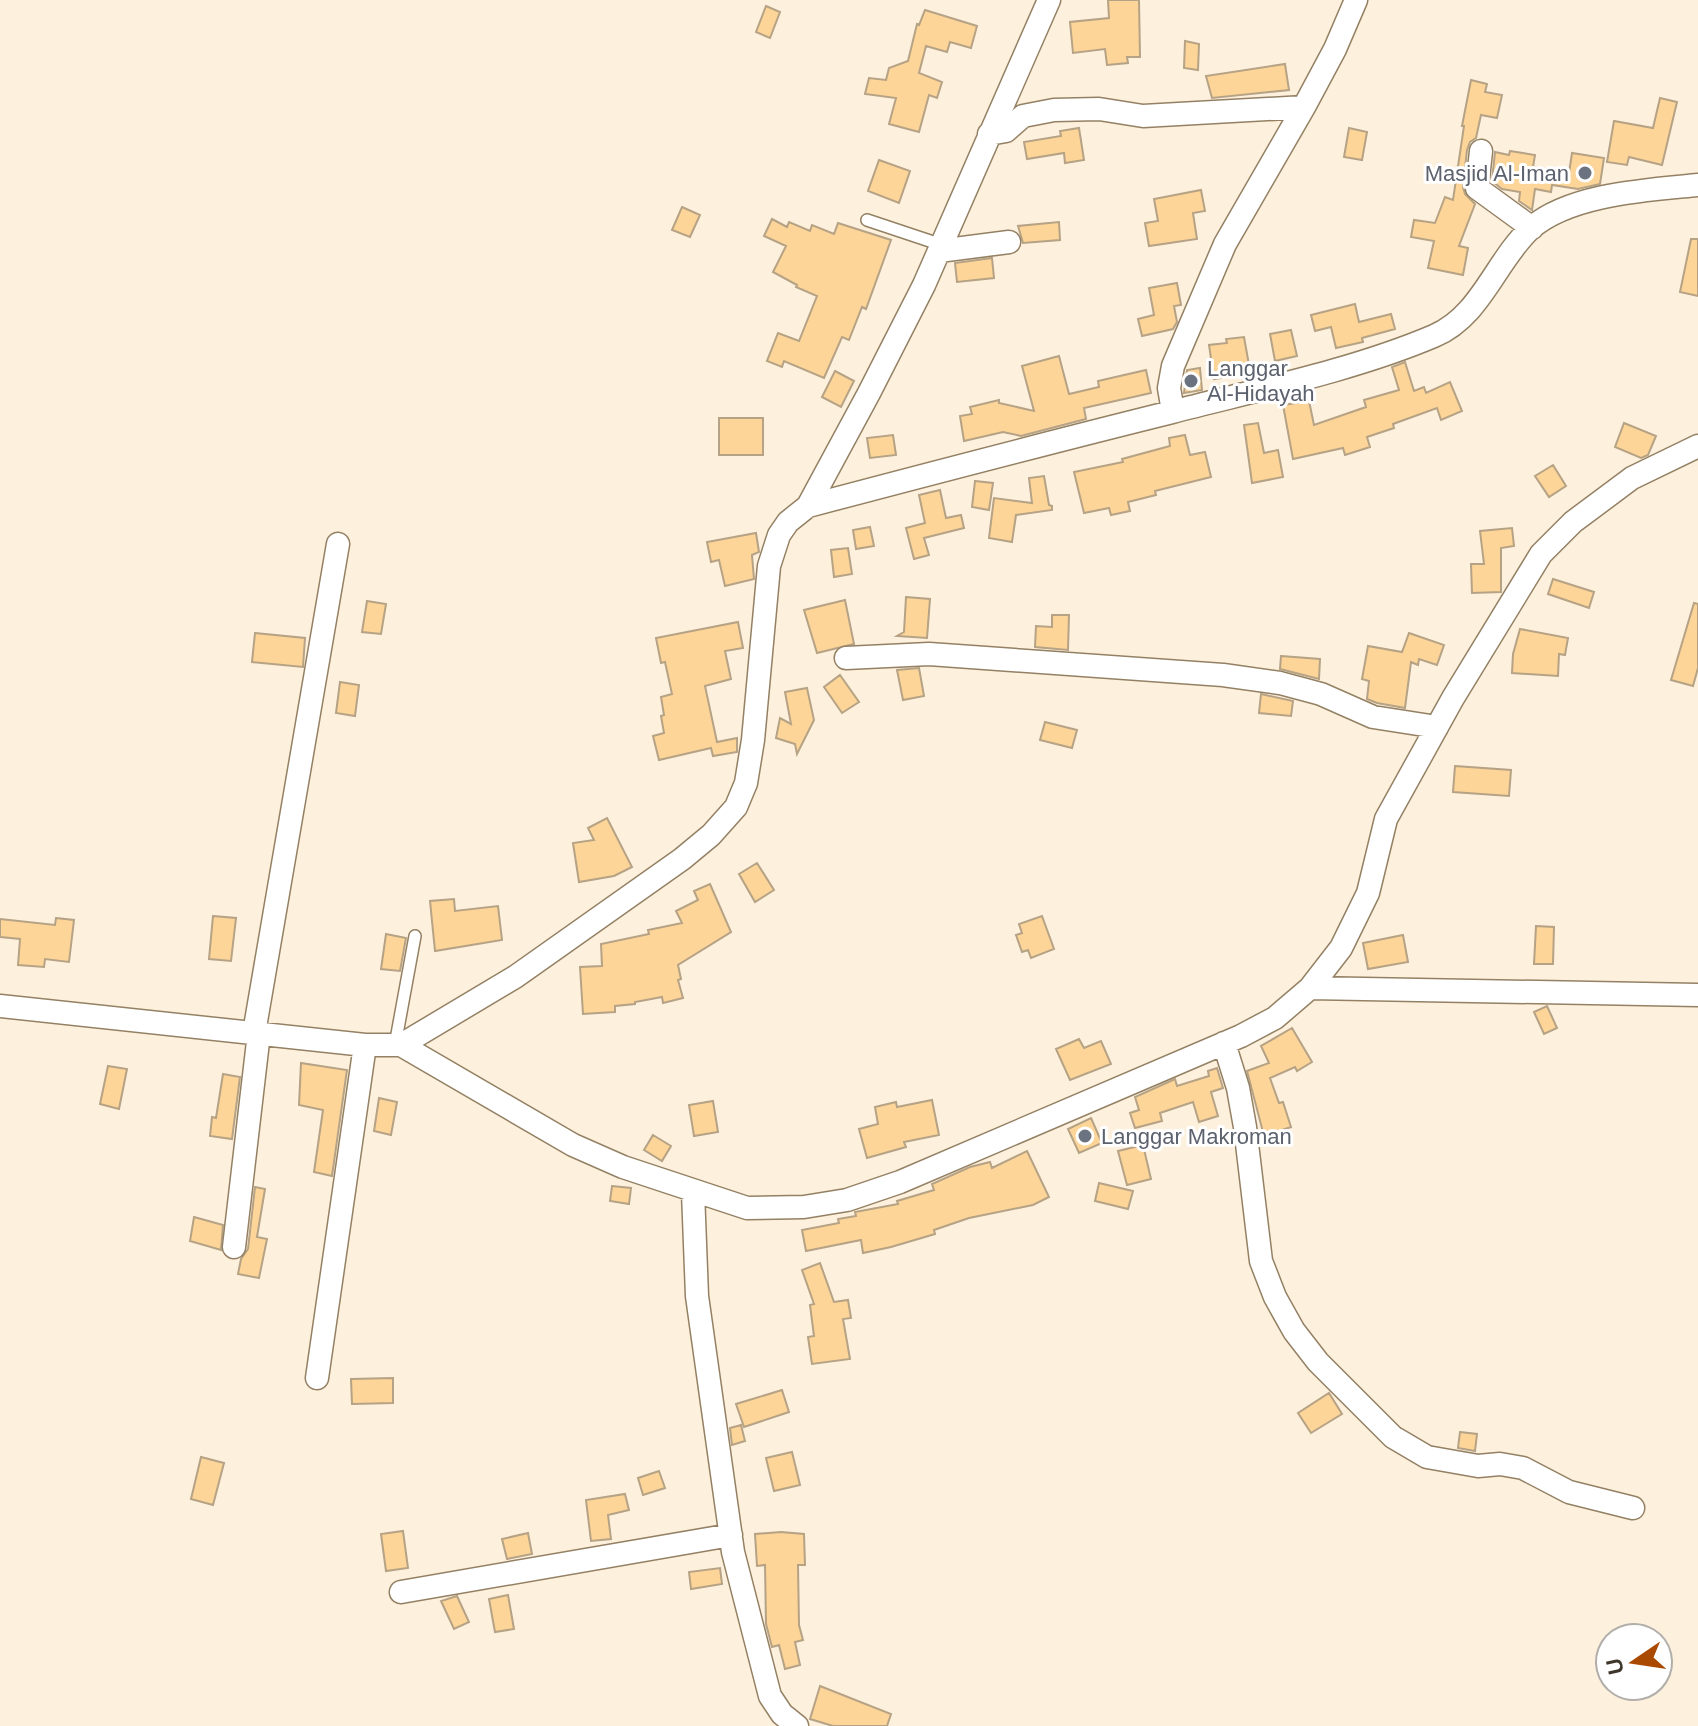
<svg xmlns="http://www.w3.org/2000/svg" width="1698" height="1726" font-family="Arial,sans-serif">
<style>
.building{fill:#fdd598;stroke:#b6a284;stroke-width:2}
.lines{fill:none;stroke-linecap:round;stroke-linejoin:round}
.lane-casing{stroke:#948164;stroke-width:14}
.street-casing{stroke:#948164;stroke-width:25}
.lane{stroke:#fff;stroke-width:11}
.street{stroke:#fff;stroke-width:22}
.worship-dot{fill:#6b7280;stroke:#fff;stroke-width:3}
.labels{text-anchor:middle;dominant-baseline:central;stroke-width:6;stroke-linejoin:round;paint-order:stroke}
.worship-label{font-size:22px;fill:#5b616d;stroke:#fff;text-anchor:start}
</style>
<rect width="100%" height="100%" fill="#fdf0dd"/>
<path class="building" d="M1108 0H1139L1140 57H1127L1128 63 1107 65 1105 49 1073 53 1070 22 1109 18Z
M766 6 780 12 770 38 756 32Z
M925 10 977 26 971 48 950 42 947 52 926 46 919 73 942 82 937 98 929 95 919 132 889 124 896 98 865 94 869 78 886 80 889 68 908 61 917 24 919 25Z
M1185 41 1199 44 1198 70 1184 68Z
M1285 64 1289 90 1212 98 1206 76Z
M1471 80 1487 84 1485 92 1502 95 1497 118 1481 115 1476 138 1470 142 1467 150 1463 187 1465 194 1475 204 1459 246 1468 248 1463 275 1428 268 1434 241 1411 237 1414 220 1435 223 1445 197 1453 200 1464 126H1462Z
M1660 98 1677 102 1662 165 1629 157 1627 165 1607 162 1614 121 1653 128Z
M1079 128 1084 160 1065 163 1064 153 1027 159 1024 142 1061 136 1060 131Z
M1349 128 1367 132 1362 160 1344 157Z
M1510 151 1535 155 1533 167 1569 173 1572 153 1604 158 1600 184 1578 189 1552 185 1551 192 1535 189 1532 210 1519 201 1520 192 1502 189 1492 181 1495 152 1509 155Z
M879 160 910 171 899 203 868 191Z
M1201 190 1205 211 1193 213 1197 239 1149 246 1145 223 1158 221 1154 199Z
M682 207 700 215 690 237 672 230Z
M772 219 787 227 789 222 810 231 812 225 834 234 838 223 891 240 866 309 862 307 849 340 842 337 824 378 784 361 782 367 767 361 778 333 799 341 817 296 796 287 797 285 773 272 786 246 764 236Z
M1059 222 1060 240 1023 243 1018 226Z
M1691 239H1698V296L1680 292Z
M992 258 994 278 957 282 955 263Z
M1177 283 1181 305 1174 306 1177 322 1173 329 1142 336 1138 319 1154 315 1149 288Z
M1355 304 1359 322 1391 314 1395 329 1362 338 1363 342 1336 348 1331 327 1315 331 1311 315Z
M1291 330 1297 356 1275 361 1270 334Z
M1244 337 1249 365 1227 368 1228 377 1214 379 1209 345 1227 343 1226 339Z
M1059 356 1069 394 1099 387 1098 381 1146 370 1151 393 1084 408 1086 419 1021 436 1003 432 964 441 960 416 972 414 970 407 999 400V403L1034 411 1022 366Z
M1405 362 1414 391 1424 387 1426 393 1450 382 1462 411 1441 420 1437 408 1393 424 1394 428 1367 437 1370 447 1345 455 1343 448 1293 459 1283 405 1309 401 1314 425 1366 407 1364 400 1399 390 1392 367Z
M1200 368 1202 390 1184 393 1187 370Z
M835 371 854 381 841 407 822 397Z
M719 418H763V455H719Z
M1258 423 1264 453 1278 450 1283 477 1252 483 1244 425Z
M1624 423 1656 436 1648 455 1641 458 1615 447Z
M893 435 896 455 870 458 867 438Z
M1185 435 1190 455 1205 452 1211 477 1155 491 1156 495 1128 502 1130 511 1111 515 1109 508 1084 513 1074 472 1123 462 1122 459 1170 446 1169 438Z
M1553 465 1566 486 1549 497 1535 476Z
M1044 476 1049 505 1052 506V510L1016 515 1012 542 989 538 994 498 1032 503 1029 478Z
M975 481 993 483 989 510 972 507Z
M940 490 946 518 961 515 964 528 924 538 929 555 914 559 906 528 925 523 919 495Z
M870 527 874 546 856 549 853 530Z
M1512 528 1514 546 1501 548V592L1472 593 1471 564H1484L1480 531Z
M756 533 759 552 752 555 754 579 725 586 719 560 711 562 707 542Z
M848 548 852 574 834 577 831 550Z
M1553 579 1594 592 1589 608 1548 594Z
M906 597 930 599 927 638 897 636 904 632Z
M845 600 854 644 817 653 804 610Z
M367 601 386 604 381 634 362 632Z
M1694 603 1698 604V668L1693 686 1671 680Z
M1052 615H1069L1068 650 1035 647 1036 626 1052 627Z
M738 622 743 648 725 651 731 679 705 686 717 742 737 738V752L713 756 711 748 659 760 653 736 664 733 661 716 664 715 661 697 672 694 665 662 661 663 656 638Z
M1520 629 1568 638 1565 655 1559 654 1558 676 1512 673 1513 654Z
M255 633 305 638 303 667 252 662Z
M1409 633 1444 645 1437 665 1419 659 1418 665 1411 662 1405 708 1377 703 1367 699 1369 681 1362 679 1368 646 1402 652Z
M1281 656 1320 659 1319 679 1280 669Z
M919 668 924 696 903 700 897 670Z
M840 675 859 702 842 713 824 687Z
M340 682 359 685 355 716 336 713Z
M807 688 814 720 797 754 795 744 776 738 780 718 791 724 785 692Z
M1261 694 1293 701 1291 716 1259 713Z
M1045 722 1077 730 1072 748 1040 740Z
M1455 766 1511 770 1509 796 1453 792Z
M607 818 632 867 614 876 579 882 573 843 594 840 588 828Z
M757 863 774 890 755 902 739 874Z
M710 884 731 932 678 965 681 979 678 980 683 998 663 1003 662 997 635 1002V1004L615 1006V1012L583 1014 580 967 602 966 601 944 649 934 648 930 682 923 676 911 698 900 694 891Z
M454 899 455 911 498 906 502 940 435 951 430 901Z
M213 916 236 918 231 961 209 959Z
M1042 916 1054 949 1031 958 1028 950 1022 952 1016 935 1022 933 1019 924Z
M56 918 74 920 69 962 45 959 44 967 18 965 20 939 0 937V919L55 925Z
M1536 926 1554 927 1553 964H1534Z
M386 934 406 938 400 971 381 969Z
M1403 935 1408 962 1368 969 1363 943Z
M1547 1006 1557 1028 1544 1034 1534 1012Z
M1292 1028 1312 1062 1297 1071 1295 1067 1270 1078 1279 1103 1283 1102 1291 1127 1264 1136 1247 1071 1269 1063 1261 1046Z
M1079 1039 1084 1048 1101 1041 1111 1064 1070 1080 1056 1049Z
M301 1063 347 1070 332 1176 314 1172 323 1110 299 1105Z
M108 1066 127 1069 119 1109 100 1104Z
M1217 1068 1223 1088 1211 1092 1218 1116 1199 1122 1193 1102 1160 1113 1162 1121 1135 1128 1130 1113 1139 1110 1135 1097 1175 1079 1177 1086 1209 1076 1208 1071Z
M223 1074 240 1077 232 1139 210 1136 212 1117 216 1118Z
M379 1098 397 1102 391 1135 374 1131Z
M932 1100 939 1135 904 1142 906 1147 867 1158 859 1129 878 1124 875 1107 896 1102 897 1107Z
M713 1101 718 1132 694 1136 689 1105Z
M1091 1118 1102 1143 1079 1153 1068 1129Z
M653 1135 671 1146 662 1161 644 1150Z
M1143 1145 1151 1179 1127 1185 1118 1151Z
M1027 1151 1049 1197 1033 1205 969 1218 934 1230 935 1234 891 1247 863 1253 861 1240 806 1251 802 1230 839 1223 838 1219 856 1216 855 1212 898 1204 897 1201 934 1190 932 1184 970 1167 990 1162 992 1168Z
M1099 1183 1133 1191 1128 1209 1095 1201Z
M612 1186 631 1188 629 1204 610 1201Z
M255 1187 265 1189 257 1237 267 1239 259 1278 238 1274 241 1259 248 1249Z
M194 1217 223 1225 221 1250 190 1241Z
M820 1263 834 1302 848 1300 851 1318 843 1319 850 1359 812 1364 808 1337 814 1336 810 1305 814 1304 802 1270Z
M393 1378V1403L352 1404 351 1379Z
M782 1390 789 1412 744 1427 736 1404Z
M1329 1393 1342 1414 1311 1433 1298 1413Z
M741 1425 745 1441 732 1445 730 1428Z
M1460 1432 1477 1434 1475 1451 1458 1448Z
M792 1452 800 1485 774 1491 766 1458Z
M201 1457 224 1463 213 1505 191 1499Z
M659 1471 665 1488 643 1495 638 1478Z
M625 1494 629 1510 608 1515 611 1539 591 1541 586 1500Z
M403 1531 408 1568 386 1571 381 1534Z
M781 1532 804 1534 805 1565H798L799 1625 803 1640 795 1642 800 1665 785 1669 779 1645 772 1647 766 1624 765 1565 757 1566 755 1534Z
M528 1533 532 1554 507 1559 502 1539Z
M720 1568 722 1584 691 1589 689 1572Z
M508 1595 514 1629 495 1632 489 1599Z
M457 1596 469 1622 454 1629 441 1601Z
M820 1686 891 1714 887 1726H833L810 1719Z"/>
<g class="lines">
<defs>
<path id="lane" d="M867 220 942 245
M395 1045 415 936"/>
<path id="street" d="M989 134 1006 131 1023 116 1054 110 1099 109 1143 116 1304 107
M1481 151 1477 188 1532 228
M939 251 1009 242
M1173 411 1169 388 1173 366 1225 244 1304 107 1335 49 1356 0
M808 506 869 393 924 285 1049 0
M846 658 929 654 1223 675 1280 683 1321 694 1373 717 1437 727
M1310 988 1698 995
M0 1006 365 1045H401L515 977 682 859 711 835 736 807 746 783 753 740 769 566 779 535 788 522 808 506C929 474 1051 442 1172 412 1257 390 1354 370 1434 336 1481 316 1495 262 1530 229 1569 194 1647 190 1698 185
M254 1033 338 544
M1224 1043 1238 1088 1245 1127 1261 1261 1275 1297 1294 1331 1318 1362 1393 1437 1427 1457 1478 1466 1500 1464 1523 1468 1569 1492 1633 1508
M401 1045 573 1145 623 1167 747 1208 804 1207 847 1200 900 1182 1241 1036 1275 1018 1310 988 1341 948 1368 893 1386 819 1453 698 1541 554 1573 522 1632 478 1698 446
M693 1192 697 1296 733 1552 770 1696 782 1714 797 1726
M234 1247 259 1033
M317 1378 365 1045
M401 1592 731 1535"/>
</defs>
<use href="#lane" class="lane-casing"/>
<use href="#street" class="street-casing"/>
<use href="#lane" class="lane"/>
<use href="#street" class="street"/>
</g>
<g class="worship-dot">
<circle cx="1585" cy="173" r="8"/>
<circle cx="1191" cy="381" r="8"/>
<circle cx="1085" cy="1136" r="8"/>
</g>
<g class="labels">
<g class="worship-label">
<text x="1569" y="173" text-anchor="end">Masjid Al-Iman</text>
<text x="1207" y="368">Langgar<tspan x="1207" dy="25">Al-Hidayah</tspan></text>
<text x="1101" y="1136">Langgar Makroman</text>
</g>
</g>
<g transform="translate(1634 1662) rotate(257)"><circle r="38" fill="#ffffff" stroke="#b2afaa" stroke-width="2"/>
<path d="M0-6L14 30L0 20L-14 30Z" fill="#aa4a00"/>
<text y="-12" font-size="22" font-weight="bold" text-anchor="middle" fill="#3f372b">U</text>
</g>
</svg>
